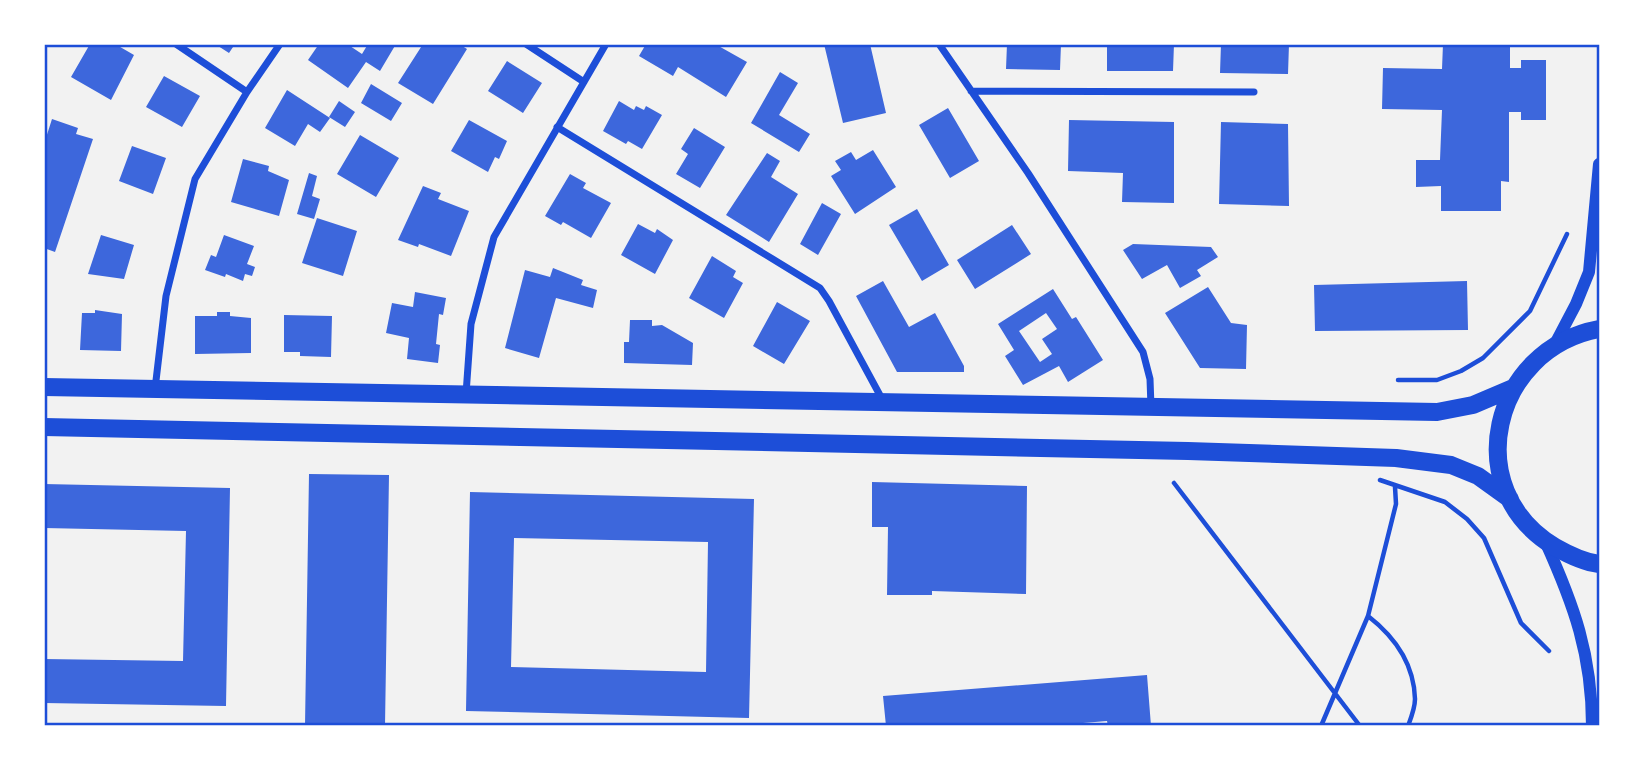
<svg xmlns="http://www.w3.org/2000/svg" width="1643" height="770" font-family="Cabin,sans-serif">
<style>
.building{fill:#3d67dc;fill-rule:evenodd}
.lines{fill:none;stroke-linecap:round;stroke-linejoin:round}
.path{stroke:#1d4ed8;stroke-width:4.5}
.minor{stroke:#1d4ed8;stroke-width:7}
.tertiary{stroke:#1d4ed8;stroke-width:12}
.primary{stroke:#1d4ed8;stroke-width:18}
.neatline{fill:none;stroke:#1d4ed8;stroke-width:2.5}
</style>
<rect width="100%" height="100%" fill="#f2f2f2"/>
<path class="building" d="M90 44H115L134 55 111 100 71 77Z
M215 44H235L229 53Z
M319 44H347L362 54 368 44H396L380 71 366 62 348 88 308 60Z
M423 44H459L467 49 433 104 398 83Z
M646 44H715L747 62 726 97 678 67 673 76 639 56Z
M824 44H870L886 113 843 123Z
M1007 44H1061L1060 70 1006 69Z
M1107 44H1174L1173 71H1107Z
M1221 44H1289L1288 74 1220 73Z
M1443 44H1510V68H1521V60H1546V120H1521V112H1509V182L1501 181V211H1441V186L1416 187V160H1440L1442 110 1382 109 1383 68 1442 69Z
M507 61 542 83 523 113 488 91Z
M780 72 798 83 779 115 810 134 799 152 751 123Z
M164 76 200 96 182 127 146 107Z
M371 84 402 103 391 121 361 103Z
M287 90 330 118 320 132 308 124 295 146 265 128Z
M339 101 355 112 345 127 329 117Z
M619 101 634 110 636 106 644 110 646 106 662 115 642 149 628 141 626 144 603 131Z
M948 108 979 161 950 178 919 125Z
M52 119 78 128 76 134 93 139 55 252 44 248V144Z
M469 120 507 141 499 159 495 157 488 172 451 151Z
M1069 120 1174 122V203L1122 202 1123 173 1068 171Z
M1221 122 1288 124 1289 206 1219 204Z
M694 128 725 147 700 188 676 174 688 154 681 149Z
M360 135 399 158 376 197 337 174Z
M132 146 166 158 153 194 119 181Z
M873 150 896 187 855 214 831 176 841 170 835 161 851 152 856 160Z
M767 153 780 161 771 177 798 194 769 242 726 215Z
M243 159 269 166 268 171 289 180 279 216 231 202Z
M309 173 317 176 312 196 320 199 314 219 297 214Z
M570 174 586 183 583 188 611 203 591 238 563 222 561 225 545 216Z
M423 186 441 193 438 199 469 211 451 256 419 244 418 247 398 240Z
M822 203 841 214 818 255 800 244Z
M917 209 949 265 922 281 889 225Z
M317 218 357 231 343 276 302 263Z
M638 224 655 233 657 229 673 240 655 274 621 255Z
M1012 225 1031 254 975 289 957 260Z
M101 235 134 245 124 279 88 274Z
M224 235 254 246 247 264 255 267 252 276 245 274 243 281 226 274 225 277 205 270 211 255 216 257Z
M1133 244 1211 247 1218 257 1197 270 1201 276 1180 288 1167 265 1142 279 1123 250Z
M712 256 736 271 733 277 743 283 724 318 689 298Z
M553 268 583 280 581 285 597 290 593 308 556 298 539 358 505 348 525 270 550 277Z
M883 281 909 327 935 313 964 366V372H897L856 296Z
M1467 281 1468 330 1315 331 1314 285Z
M1208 287 1231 323 1247 325 1246 369 1200 368 1165 313Z
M1053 289 1072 319 1076 317 1103 360 1068 382 1059 366 1023 385 1005 356 1014 350 998 324ZM1046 313 1057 329 1042 339 1052 354 1040 362 1019 331Z
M415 292 446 298 443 315 439 314 436 344 440 345 438 363 407 359 409 338 386 333 392 303 413 307Z
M777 302 810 321 784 364 753 346Z
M95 310 122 314 121 351 80 350 82 313H95Z
M217 312H230V316L251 318V353L195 354V316H217Z
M284 315 332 316 331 357 300 356V352H284Z
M630 320H652V326L662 325 693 343 692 365 624 363V342H629Z
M309 474 389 475 385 726H305Z
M872 482 1027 486 1026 594 932 591V595H887L888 527H872Z
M44 484 230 488 226 706 44 703V659L183 661 186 531 44 528Z
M470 492 754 499 749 718 466 711ZM514 538 708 542 706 672 511 667Z
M1147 675 1151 726H1108L1107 721 1047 726H886L883 696Z"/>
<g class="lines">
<path class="path" d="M1398 380H1437L1461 371 1483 358 1530 311 1567 234
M1380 480 1445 502 1467 519 1484 538 1521 623 1549 651
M1174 483 1360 726
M1368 616C1395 637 1414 663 1415 699 1415 708 1411 718 1408 726
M1321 726 1368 616 1396 504 1395 487"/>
<path class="minor" d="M176 44 247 92
M526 44 584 82
M939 44 1028 173 1143 352 1150 379 1151 407
M971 91 1254 92
M557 127 820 288 829 301 882 399
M155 389 166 296 195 179 247 92 280 44
M466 394 471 324 494 237 606 44"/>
<path class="tertiary" d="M1555 344 1576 304 1589 272 1599 164
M1545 541C1574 605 1592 655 1592 726"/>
<path class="primary" d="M1599 329C1492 349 1458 489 1555 547 1569 555 1583 562 1599 564
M44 387 1437 412 1473 405 1513 388
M44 427 1188 451 1396 458 1451 465 1478 476 1510 499"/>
</g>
<rect width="1643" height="770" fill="none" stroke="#ffffff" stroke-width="91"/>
<rect x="46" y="46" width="1552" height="678" class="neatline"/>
</svg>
